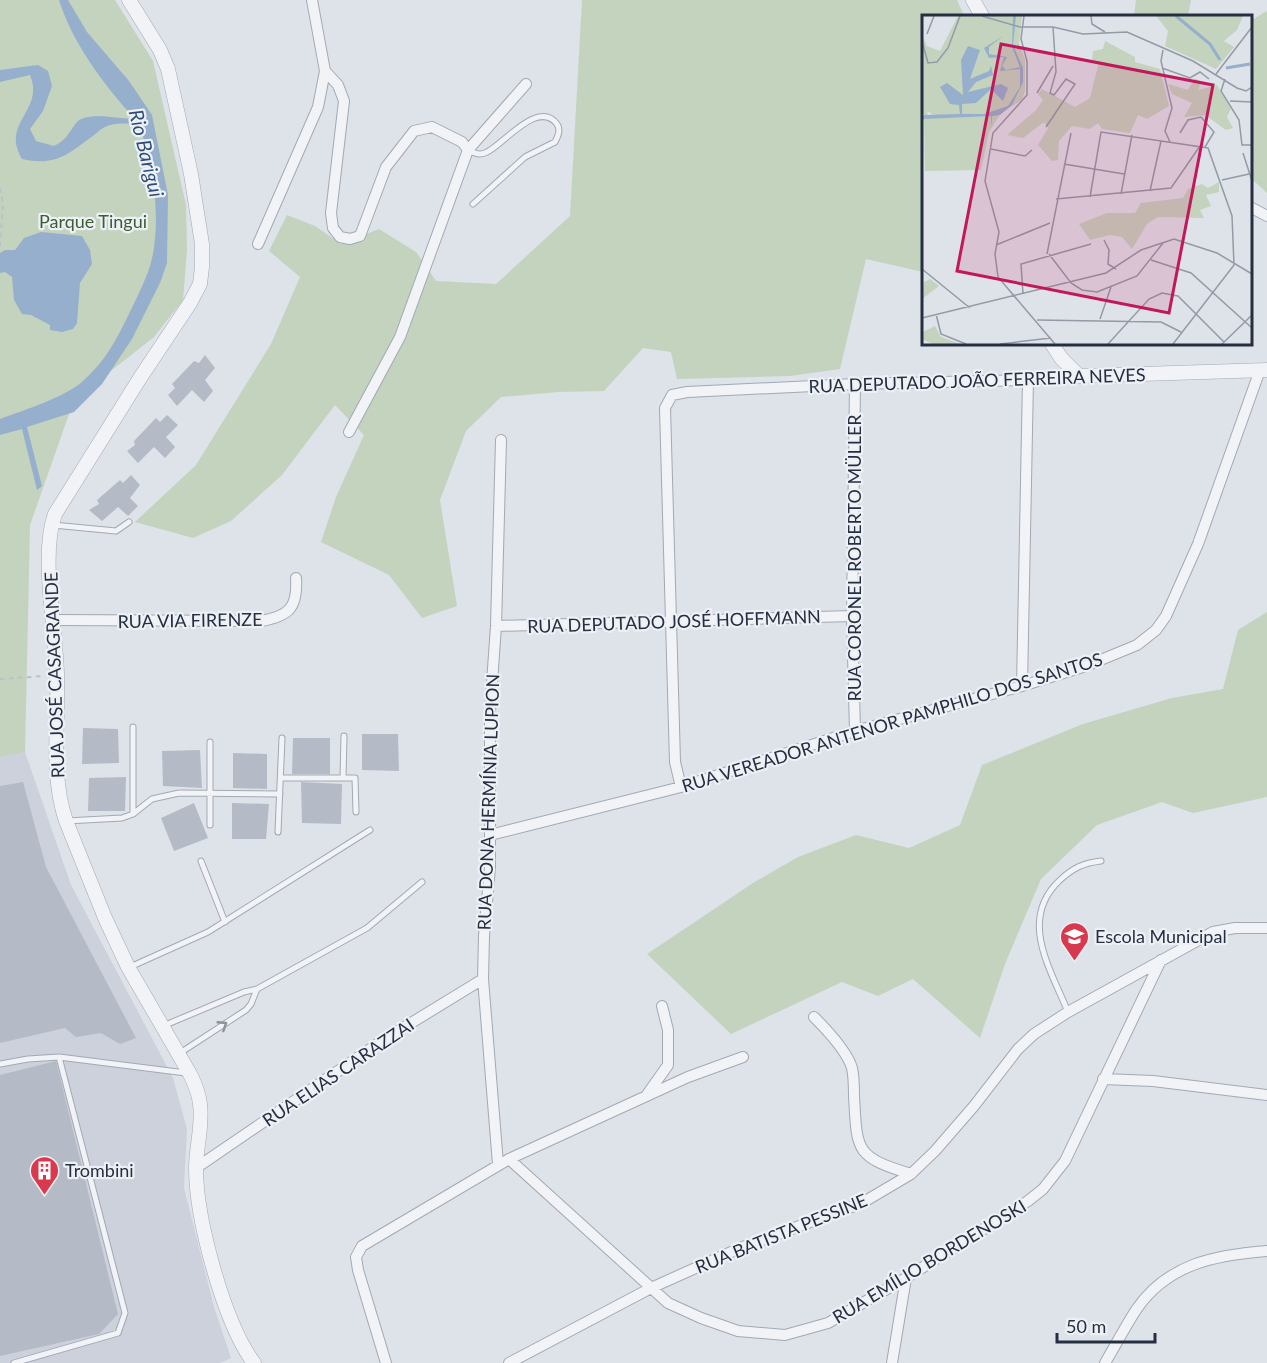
<svg xmlns="http://www.w3.org/2000/svg" width="1267" height="1363" font-family="Lato,sans-serif">
<style>
.built{fill:#ccd1db}
.green{fill:#c3d3be}
.water{fill:#96afcc}
.building{fill:#b5bbc6}
.lines{fill:none;stroke-linecap:round;stroke-linejoin:round}
.service-casing{stroke:#a3a9b3;stroke-width:7}
.minor-casing{stroke:#a3a9b3;stroke-width:12}
.tertiary-casing{stroke:#a3a9b3;stroke-width:15}
.path{stroke:#bcc0c8;stroke-width:2;stroke-dasharray:4.5 4.5;stroke-linecap:butt}
.service{stroke:#f1f3f7;stroke-width:5}
.minor{stroke:#f1f3f7;stroke-width:10}
.tertiary{stroke:#f1f3f7;stroke-width:14}
.oneway{stroke:#8c919c}
.labels{text-anchor:middle;dominant-baseline:central;stroke-width:4.5;stroke-linejoin:round;paint-order:stroke}
.park-label{font-size:18px;fill:#3a5e32;stroke:#edf1f6}
.street-label{font-size:18px;fill:#262f41;stroke:#edf1f6}
.poi-label{font-size:18px;fill:#262f41;stroke:#edf1f6;text-anchor:start}
.water-label{font-size:20px;font-style:italic;fill:#2d4d78;stroke:#edf1f6}
.inset-river{fill:none;stroke:#96afcc;stroke-width:3}
.inset-road{fill:none;stroke:#949aa6;stroke-width:1.5}
.view{fill:#c2185b;fill-opacity:0.15;stroke:#c2185b;stroke-width:3}
.inset-edge{fill:none;stroke:#262f41;stroke-width:3}
</style>
<rect width="100%" height="100%" fill="#dee2e9"/>
<path class="built" d="M25 752 71 885 173 1078 187 1129 184 1188 214 1307 231 1358 220 1363H0V757Z"/>
<path class="green" d="M0 0H115L153 61 186 205 187 250 183 300 154 337 74 400 30 525 25 752 0 757Z
M582 0H957L964 16H924L923 272 866 259 840 369 790 376 677 379 671 352 643 348 604 391 558 392 501 397 466 431 440 500 457 606 422 618 389 575 321 542 336 497 364 435 335 405 282 475 231 521 193 538 135 522 196 465 271 344 300 277 269 251 287 215 315 226 341 244 379 229 416 252 436 281 496 284 570 216Z
M1136 0H1191L1188 16H1134Z
M1267 11V193L1254 181 1251 182 1250 21Z
M1267 612V797L1193 813 1162 802 1097 825 1041 879 1005 964 980 1038 913 979 878 996 842 982 731 1034 647 954 753 883 798 857 856 835 909 848 960 825 982 765 1083 724 1172 698 1223 689 1238 630Z"/>
<path class="water" d="M59 0H68L87 32 129 81 152 115 168 195 167 263 160 283 132 339 102 384 74 412 27 427 42 486 37 490 22 429 0 435V419C24 410 64 398 83 381 105 361 114 344 127 318 134 303 142 288 148 272 163 232 155 162 138 124 127 124 115 122 105 127 100 129 95 135 90 138 66 156 54 166 22 159 0 123 45 111 30 75L0 82V70L38 65 48 71 52 86 43 111 30 129 36 141 54 146C68 139 68 133 77 122 87 111 121 119 135 119 104 85 73 44 59 0Z
M41 232 82 236 90 250 92 264 80 283 77 323 73 329 62 332 50 330V325L31 315 22 314 14 300 12 277 5 272 0 273V253L5 250H15L24 238Z"/>
<path class="building" d="M205 355 215 368 205 380 213 391 204 402 192 390 177 406 168 395 175 388 172 384 194 361 199 363Z
M167 415 178 425 166 437 175 447 165 458 154 447 138 463 127 451 135 445 134 441 156 418 160 422Z
M131 475 140 485 130 498 138 506 128 516 118 507 102 521 89 510 99 504 97 500 120 480 123 483Z
M83 728 118 729 119 763 82 764Z
M362 734H398L399 771 362 770Z
M293 738H330V774H292Z
M200 750 202 788 163 786 162 751Z
M233 753 267 754V789L233 788Z
M126 777 125 811H88L89 778Z
M23 782 46 867 136 1038 120 1044 101 1033 76 1037 65 1028 0 1043V786Z
M301 782 342 784 341 824 302 823Z
M194 803 208 838 174 851 161 818Z
M232 803 269 804 266 839H232Z
M56 1061 118 1314 99 1334 0 1356V1075Z"/>
<g class="lines">
<defs>
<path id="service" d="M469 151C475 153 480 156 487 152 504 144 538 99 557 124 561 130 558 136 555 142L525 157 473 204
M53 525 116 531 129 522
M133 727V814
M281 778H355L356 812
M343 778 344 736
M66 821 122 818 133 814 152 799 179 793 280 794
M210 825V742
M278 832 282 738
M201 861 225 922
M130 967 208 932 370 830
M1068 1012C1050 968 1018 919 1060 880 1073 868 1083 863 1101 861
M163 1026 244 992 257 989 367 928 422 882
M180 1053 246 1010 251 1004 257 989
M0 1064 28 1059 59 1057 186 1073
M14 1363 118 1333 125 1313 59 1057"/>
<path id="minor" d="M325 71 338 85 344 101 331 213 333 228 340 237 350 239 360 236 386 167 414 131 432 127 462 142 468 150 400 337 349 432
M468 150 526 84
M1250 207 1267 216
M258 244 318 107 325 71 312 0
M53 620 261 621C289 616 298 608 296 578
M496 626 852 616
M1022 686 1028 380
M855 731 852 616 855 384
M681 787 675 762 665 408 672 395 687 392 855 384 1028 380 1079 376
M490 835 681 787 855 731 1022 686 1086 666 1137 645 1156 630 1166 616 1198 544 1260 370
M814 1017C826 1029 847 1051 852 1068 854 1077 854 1087 854 1096 857 1151 855 1157 911 1174
M1103 1079 1153 1081 1267 1095
M646 1096 668 1065V1030L662 1006
M509 1159 668 1303 701 1318 738 1331 785 1335 828 1323 906 1278 1028 1201 1043 1189 1065 1161 1161 960
M498 1164 483 979 484 936 490 867V711L496 626 501 440
M196 1168 385 1039 483 979
M386 1363 358 1270 356 1257 362 1246 509 1159 688 1077 743 1057
M509 1363 651 1288 740 1248 862 1203 911 1174 935 1151 974 1106 1018 1049 1034 1034 1068 1012 1213 932 1235 928H1267
M892 1363 906 1278
M1105 1363C1115 1346 1125 1327 1136 1310 1167 1264 1215 1255 1267 1251"/>
<path id="tertiary" d="M129 0 160 50 168 69 191 174 202 244V267L200 284 190 303 140 378 55 514C40 555 56 629 57 675 59 723 50 774 66 821L105 918 128 967 190 1074C195 1084 199 1094 200 1104 203 1125 196 1147 196 1168 196 1219 224 1323 254 1363
M973 0 982 16
M1052 344 1061 358 1079 376 1267 370"/>
</defs>
<use href="#service" class="service-casing"/>
<use href="#minor" class="minor-casing"/>
<use href="#tertiary" class="tertiary-casing"/>
<path class="path" d="M0 188 3 203 0 246
M0 679 45 676"/>
<use href="#service" class="service"/>
<use href="#minor" class="minor"/>
<use href="#tertiary" class="tertiary"/>
</g>
<defs><path id="oneway-chevron" d="M-2-3.5L2.5 0L-2 3.5" fill="none" stroke-width="1.6" stroke-linecap="round" stroke-linejoin="round" transform="scale(1.5)"/></defs>
<use class="oneway" href="#oneway-chevron" transform="translate(223 1025) rotate(-33)"/>
<defs>
<symbol id="school-pin" viewBox="-11 -11 22 30"><path d="M0 17L-7.5 6A9.5 9.5 0 1 1 7.5 6Z" fill="#d8394e" stroke="#edf1f6"/><path d="M0-5L7-2L0 1L-7-2ZM-4 1L0 2.5L4 1V4Q0 6-4 4Z" fill="#fff"/></symbol>
<symbol id="building-pin" viewBox="-11 -11 22 30"><path d="M0 17L-7.5 6A9.5 9.5 0 1 1 7.5 6Z" fill="#d8394e" stroke="#edf1f6"/><path d="M-4-6H4V6H1V3H-1V6H-4ZM-2.5-4.3h1.7v1.8h-1.7ZM.8-4.3h1.7v1.8H.8ZM-2.5-1h1.7V.8h-1.7ZM.8-1h1.7V.8H.8Z" fill="#fff"/></symbol>
</defs>
<g fill-rule="evenodd">
<use href="#school-pin" x="1058" y="920" width="33" height="45"/>
<use href="#building-pin" x="28" y="1154" width="33" height="45"/>
</g>
<g class="labels">
<g class="park-label">
<text x="93" y="221">Parque Tingui</text>
</g>
<g class="street-label">
<text transform="translate(977 380) rotate(-2)">RUA DEPUTADO JOÃO FERREIRA NEVES</text>
<text transform="translate(854 558) rotate(-90)">RUA CORONEL ROBERTO MÜLLER</text>
<text transform="translate(190 620) rotate(-1)">RUA VIA FIRENZE</text>
<text transform="translate(674 621) rotate(-2)">RUA DEPUTADO JOSÉ HOFFMANN</text>
<text transform="translate(54 675) rotate(-92)">RUA JOSÉ CASAGRANDE</text>
<text transform="translate(892 722) rotate(-17)">RUA VEREADOR ANTENOR PAMPHILO DOS SANTOS</text>
<text transform="translate(488 802) rotate(-88)">RUA DONA HERMÍNIA LUPION</text>
<text transform="translate(338 1072) rotate(-34)">RUA ELIAS CARAZZAI</text>
<text transform="translate(781 1233) rotate(-22)">RUA BATISTA PESSINE</text>
<text transform="translate(929 1261) rotate(-31)">RUA EMÍLIO BORDENOSKI</text>
</g>
<g class="poi-label">
<text x="1095" y="936">Escola Municipal</text>
<text x="65" y="1170">Trombini</text>
</g>
<g class="water-label">
<text transform="translate(147 153) rotate(76)">Rio Barigui</text>
</g>
</g>
<g transform="translate(922 15)">
<rect width="330" height="330" fill="#dee2e9"/>
<path d="M36 1H100L97 29 103 44V76L100 85 79 98 67 117 59 155 3 156 2 102 11 100 5 96 6 100H0V20L5 31 18 36ZM234 1H321L315 15 302 26 312 32 294 54 243 31 246 16ZM183 26 213 42V47L238 54 247 91 225 104 216 100 208 118 180 114 176 108 168 114 150 111 137 126 136 145 130 146 116 130 126 113 122 107 101 123 85 120 114 95 121 85 116 79 120 74 153 92 168 83 177 47 170 45 171 36 181 34ZM273 63 279 67 276 75 295 70 309 94 305 102 311 113 304 115 283 100 262 102 270 88 250 79 246 69 266 75ZM297 167V177L284 180 289 191 278 195 282 203 236 202 225 209 210 234 200 222 188 220 168 225 157 209 185 198H213L219 188 261 183 266 174 280 169 286 173ZM8 264 17 271 0 284V268ZM13 311 19 322 38 329H11L0 324 1 317Z" fill="#c3d3be"/>
<path d="M91 1H94L91 30 101 53V67L90 90 78 100 70 101V112L69 101 0 104 2 100 38 99 37 90 28 89 18 72 25 68 41 80 39 45 46 31 58 35 48 64 67 56 69 51 71 60 54 67 46 77 79 69 86 73 81 86 69 74 54 88 40 89V99H62L86 91 98 72V54L78 56 82 42 67 43 62 33 81 21 67 32V39L85 42 80 51 84 55 98 52 90 32Z" fill="#96afcc"/>
<path class="inset-river" d="M254 1 288 29 298 45M304 53 328 49"/>
<path class="inset-road" d="M60 1 98 12H131L161 19 205 17 271 46 315 73 324 76 330 72M102 1 99 24 105 46V80L71 118 63 166 77 217 73 239 76 262 133 329M169 1 170 9 183 17M5 19 12 1M0 26 6 48 15 47 26 33 38 1M241 35 239 46 250 93 243 116 248 127M240 53 268 63 278 57 287 64M294 59 330 12M303 64 299 76 317 105 320 130H330M115 78 131 51M308 86 330 87M124 112 153 69 144 64 132 80 128 78 134 57 131 12M258 118 266 105 279 102 292 117 283 132M69 134 103 141 110 135M321 138 330 166M142 149 202 159M300 165 327 159M228 176 239 126M199 179 210 120M168 182 179 117 286 133 310 201 312 250M134 184 249 173 278 131M182 225 187 235 186 249 194 254M74 230 128 208M125 239 149 118M127 239 149 268 160 275 175 277 215 261 241 228M229 245 269 258 330 313M0 254 48 293M101 279 99 249 169 229M14 299 19 319 44 329M0 303 184 258 219 235 252 224 295 238 330 259M178 304 189 272M115 305 239 307 259 317M78 329 129 323M186 329 227 284 240 278 256 281 302 327M251 329 312 250M300 329 330 300"/>
<path class="view" d="M79 29 291 70 247 298 35 256Z"/>
<rect width="330" height="330" class="inset-edge"/>
</g>
<path d="M1057 1333v9h98v-9" fill="none" stroke="#262f41" stroke-width="3"/>
<text x="1066" y="1333" font-size="18" fill="#262f41" stroke="#edf1f6" stroke-width="4.5" paint-order="stroke">50 m</text>
</svg>
